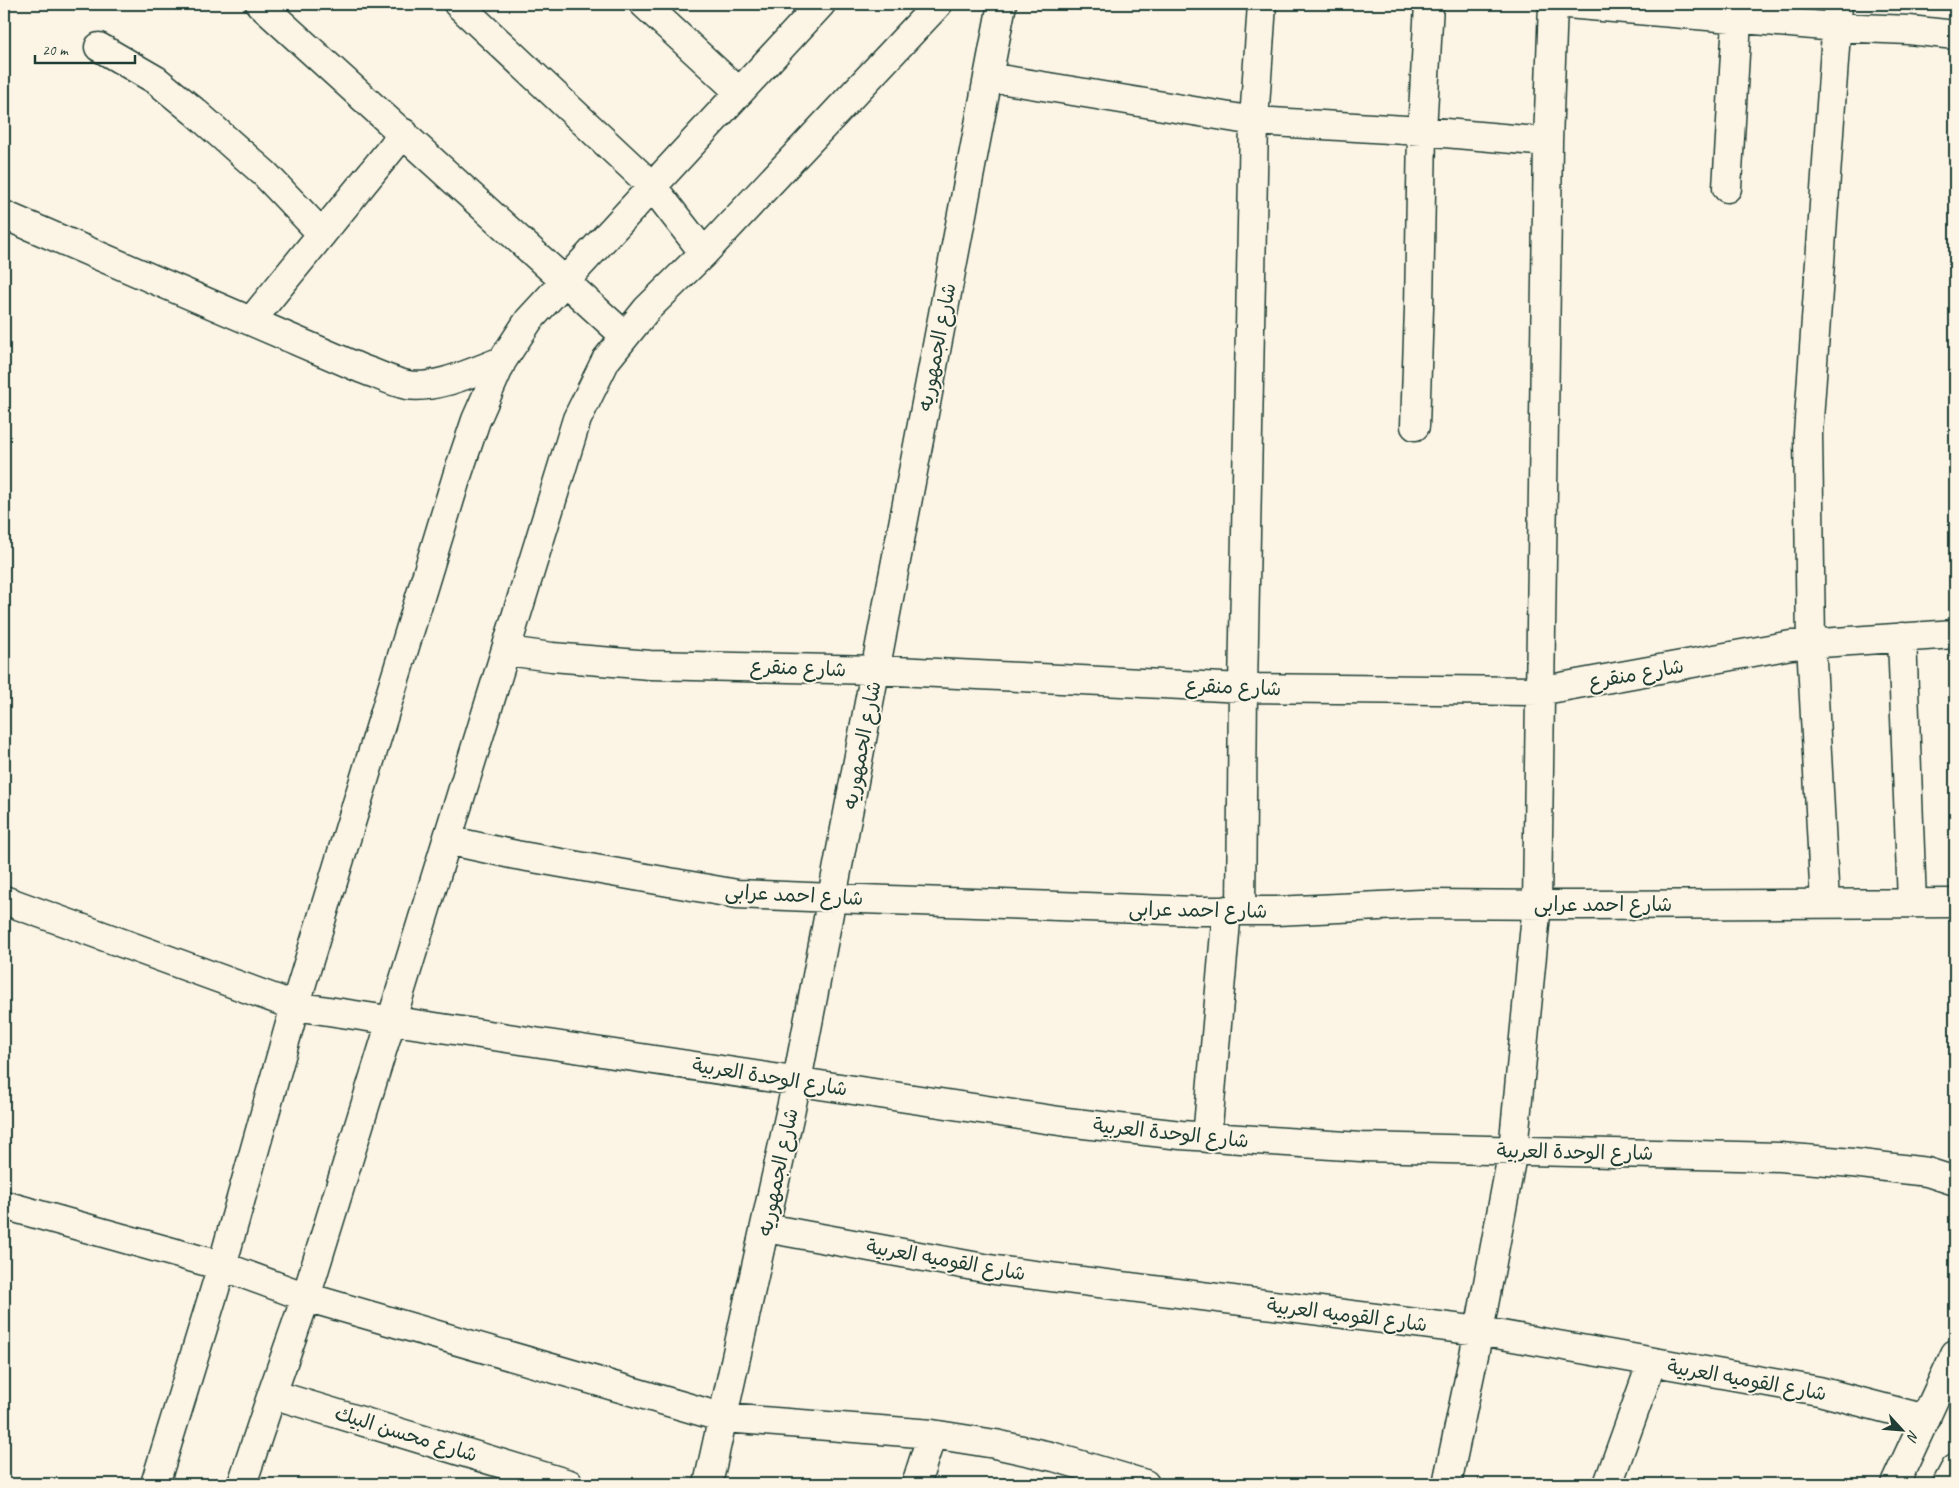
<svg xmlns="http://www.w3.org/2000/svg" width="1959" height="1488" font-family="Caveat,'Playpen Sans Arabic',sans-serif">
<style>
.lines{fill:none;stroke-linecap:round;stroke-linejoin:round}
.street-casing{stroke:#1f3d34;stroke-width:31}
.secondary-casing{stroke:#1f3d34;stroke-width:31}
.street{stroke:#fcf5e5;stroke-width:28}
.secondary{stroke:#fcf5e5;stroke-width:28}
.labels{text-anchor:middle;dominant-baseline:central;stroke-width:4;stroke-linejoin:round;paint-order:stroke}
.street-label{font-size:20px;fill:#1f3d34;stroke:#fcf5e5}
</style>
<rect width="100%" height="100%" fill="#fcf5e5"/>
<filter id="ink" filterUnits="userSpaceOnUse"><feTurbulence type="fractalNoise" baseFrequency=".02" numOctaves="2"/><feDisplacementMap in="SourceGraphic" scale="10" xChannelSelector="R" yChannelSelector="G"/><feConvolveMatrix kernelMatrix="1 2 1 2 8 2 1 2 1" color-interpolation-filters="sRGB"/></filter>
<g filter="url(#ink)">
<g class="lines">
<defs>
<path id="street" d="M260 4 625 336
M458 4 652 186 704 253
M644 4 739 92
M1567 4 1836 27 1909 30 1955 35
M99 47 156 80 195 112 265 174 322 234
M988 77 1254 121 1422 131 1548 142
M1727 188 1738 4
M4 215 362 369C377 374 392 382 407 385 435 390 475 371 502 361
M251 321 404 133
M1415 426 1419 308 1422 131 1429 4
M1902 637 1912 903
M507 651 552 657 650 665 876 670 1243 688 1539 691 1791 645 1955 634
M447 840 516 855 737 894 833 898 1196 911H1276L1421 904 1580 905 1955 903
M4 900 295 1006 1066 1122 1181 1135 1361 1147 1780 1157 1853 1163 1927 1172 1955 1181
M1825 903 1811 642 1808 434 1838 4
M1241 911 1243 688 1254 121 1262 4
M1207 1138 1227 910
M4 1205 222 1266 306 1297 724 1418 932 1434 995 1444 1054 1457 1145 1484
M766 1228 995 1270 1479 1331 1819 1391 1926 1419
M272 1394 569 1484
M155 1484 222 1266 295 1006 457 476 476 420 502 361 529 320 821 4
M242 1484 272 1394 306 1297 577 419 606 360 647 309 704 253 938 4
M708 1484 797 1081 1002 4
M916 1484 932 1434
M1447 1484 1479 1331 1513 1150 1537 904 1548 142 1553 4
M1608 1484 1652 1362"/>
<path id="secondary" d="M1895 1484 1955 1354
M1947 1484 1955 1469"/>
</defs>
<use href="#street" class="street-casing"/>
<use href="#secondary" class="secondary-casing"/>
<use href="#street" class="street"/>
<use href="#secondary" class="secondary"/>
</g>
</g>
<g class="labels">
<g class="street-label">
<text transform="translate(937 347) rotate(-79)">شارع الجمهوريه</text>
<text transform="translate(798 668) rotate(2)">شارع منقرع</text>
<text transform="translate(1636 674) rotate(-10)">شارع منقرع</text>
<text transform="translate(1233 687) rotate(2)">شارع منقرع</text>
<text transform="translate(862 745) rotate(-79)">شارع الجمهوريه</text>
<text transform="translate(794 895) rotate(3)">شارع احمد عرابى</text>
<text x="1603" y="904">شارع احمد عرابى</text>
<text transform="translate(1198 910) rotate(1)">شارع احمد عرابى</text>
<text transform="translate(770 1077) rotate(9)">شارع الوحدة العربية</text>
<text transform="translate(1171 1133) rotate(6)">شارع الوحدة العربية</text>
<text transform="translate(1575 1152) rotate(1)">شارع الوحدة العربية</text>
<text transform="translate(778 1172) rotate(-78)">شارع الجمهوريه</text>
<text transform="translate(946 1260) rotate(10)">شارع القوميه العربية</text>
<text transform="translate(1347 1315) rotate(7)">شارع القوميه العربية</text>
<text transform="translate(1747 1380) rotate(10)">شارع القوميه العربية</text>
<text transform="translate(406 1434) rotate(17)">شارع محسن البيك</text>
</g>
</g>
<rect width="1959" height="1488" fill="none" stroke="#fcf5e5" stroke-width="20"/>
<rect x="10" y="10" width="1939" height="1468" fill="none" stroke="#1f3d34" stroke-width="2" filter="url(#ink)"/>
<g transform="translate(1902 1430) rotate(116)" stroke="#fcf5e5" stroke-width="4" paint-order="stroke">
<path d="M0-4L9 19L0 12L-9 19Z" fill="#1f3d34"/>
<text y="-8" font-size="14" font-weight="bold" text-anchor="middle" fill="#1f3d34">N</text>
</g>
<path d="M35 55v8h100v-8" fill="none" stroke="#1f3d34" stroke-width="2.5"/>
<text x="42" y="55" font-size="15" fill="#1f3d34" stroke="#fcf5e5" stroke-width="4" paint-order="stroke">20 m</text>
</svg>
